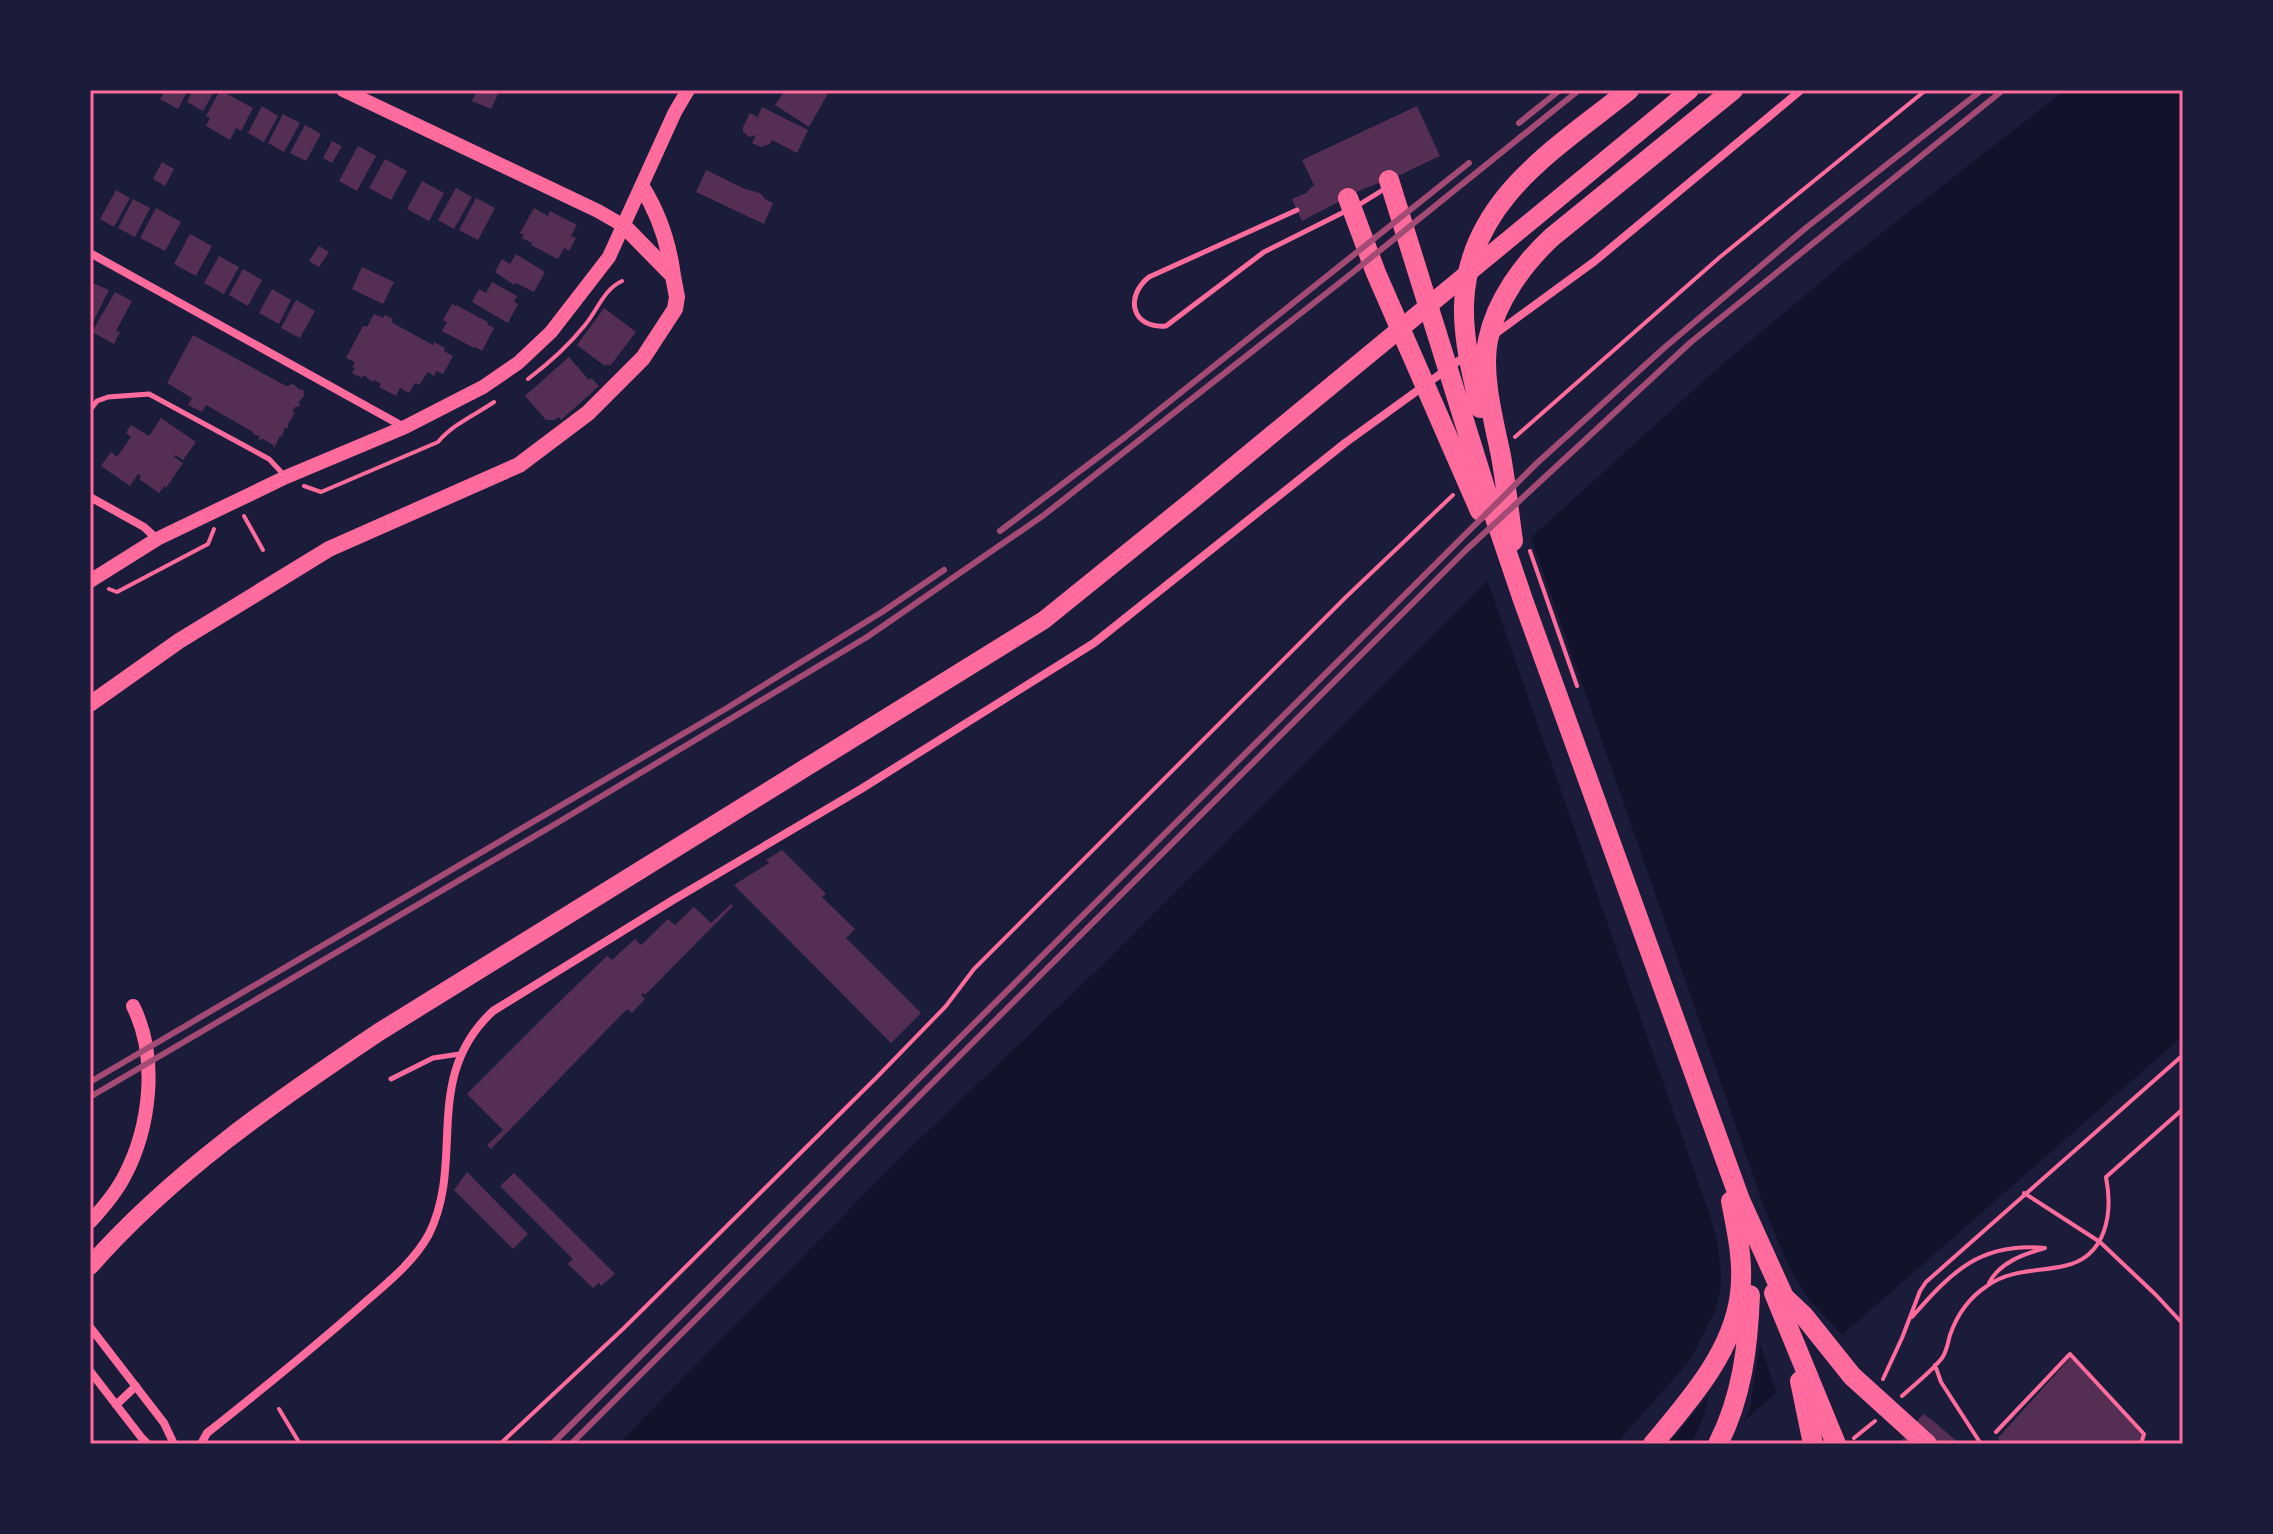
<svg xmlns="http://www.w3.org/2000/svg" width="2273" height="1534" font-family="'Roboto Serif',serif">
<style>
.water{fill:#12122b}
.pier{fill:#1b1b3a}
.building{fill:#542f53}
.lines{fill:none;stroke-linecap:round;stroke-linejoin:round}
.path{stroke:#ff6b9d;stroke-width:4}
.service{stroke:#ff6b9d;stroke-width:5}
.minor{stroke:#ff6b9d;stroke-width:8}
.tertiary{stroke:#ff6b9d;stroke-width:14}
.secondary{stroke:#ff6b9d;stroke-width:16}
.primary{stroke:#ff6b9d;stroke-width:18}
.motorway{stroke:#ff6b9d;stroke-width:20}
.rail{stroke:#a44b75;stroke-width:6}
.neatline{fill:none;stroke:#ff6b9d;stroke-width:3}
</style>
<rect width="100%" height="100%" fill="#1b1b3a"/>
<path class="water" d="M2065 90H2183V1036L1718 1444H618L907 1151 1098 969 1524 544 1719 367 1847 260Z"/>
<path class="pier" d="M1530 534 1764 1207 1790 1269 1808 1298 1845 1338 1778 1397 1760 1343 1750 1408 1739 1431 1724 1444H1691L1702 1421 1709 1395 1669 1444H1616L1691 1359 1716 1309 1720 1290 1721 1273 1717 1240 1710 1216 1486 577Z"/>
<path class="building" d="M165 90H188L178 109 160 99Z
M193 90H215L203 111 187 102Z
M220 90 253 108 241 131 236 128 230 140 206 126 210 118 206 116Z
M477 90H500L491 109 472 101Z
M782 90H830L809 127 775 105 783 93 781 92Z
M262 106 278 116 264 142 248 133Z
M1417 106 1440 156 1400 175 1363 189 1302 221 1292 199 1306 193 1314 185 1302 160Z
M762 107 808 130 797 153 772 140 770 144 761 147 752 143 756 135 749 137 743 132V127L750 113 759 118 758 116Z
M283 114 300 123 284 152 268 143Z
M305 125 321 134 306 161 290 153Z
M332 141 342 146 332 163 323 158Z
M358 146 376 156 357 191 339 181Z
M385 159 407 171 391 200 369 188Z
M162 162 174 169 165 186 153 179Z
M706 170 745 189 760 193 766 200 773 203 764 224 696 192Z
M422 181 444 193 429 221 407 209Z
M456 188 472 197 454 229 438 220Z
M116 190 130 198 114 227 100 219Z
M476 198 495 208 478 240 459 230Z
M133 199 150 208 135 237 118 228Z
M156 208 181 222 165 251 140 238Z
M534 208 548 216 550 211 577 225 571 236 576 238 569 251 564 248 558 259 531 245 532 243 522 238 524 235 520 233Z
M190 234 212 246 196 276 174 264Z
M319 246 329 252 319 267 309 261Z
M516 254 545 272 534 292 516 283 514 285 495 272 502 259 510 264Z
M219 256 239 267 224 294 204 283Z
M362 267 394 282 383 304 352 289Z
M243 269 262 280 248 306 229 295Z
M90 282 109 290 93 322 90 320Z
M492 282 517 296 514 302 518 304 508 323 472 302 479 289 486 293Z
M272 289 291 300 279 324 259 313Z
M115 292 132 301 116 331 120 332 114 344 92 332Z
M296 300 315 311 300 338 281 328Z
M452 304 456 306V305L488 322 487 324 494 328 482 351 475 347 474 348 442 331 447 322 443 320Z
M604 308 636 332 610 366 608 364 605 366 577 345Z
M374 314 383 318 385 315 393 319 391 322 433 345 434 342 445 348 444 351 453 356 443 374 436 371 434 376 428 372 419 385 415 383 409 393 400 388 396 396 379 387 381 384 374 380 372 382 364 375 362 378 352 373 355 368 352 367 355 362 346 358 363 326 367 327Z
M193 335 286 386 293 384 300 390 303 389 304 396 299 402 300 406 295 407 292 412 295 413 288 424V428L285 427 282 437 280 436 274 448 273 445 263 439 258 441 260 436 254 435 253 432 206 405 202 412 188 405 192 398 167 383Z
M569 357 589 380 591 378 599 386 561 420 559 417 554 420H546L525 396Z
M161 418 196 442 183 460 176 455 174 457 183 463 166 488 164 486 159 493 139 479 141 476 138 474 130 486 101 466 111 452 117 457 131 437 126 433 131 425 149 436Z
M782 850 826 894 822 897 855 929 846 938 921 1013 891 1043 734 885 769 863 766 860Z
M731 904 733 906 645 995 643 993 641 995 645 999 632 1013 627 1009 491 1149 487 1145 503 1130 467 1094 553 1008 607 956 612 960 635 939 641 945 668 919 675 925 694 907 711 923Z
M467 1172 528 1234 513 1249 454 1190Z
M514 1173 615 1274 601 1286 599 1283 593 1288 568 1264 573 1259 500 1186Z
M2072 1356 2143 1436 2140 1444H2002L1998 1438Z
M1923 1414 1932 1420 1960 1444H1899Z"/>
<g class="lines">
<path class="path" d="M528 379C548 364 569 345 585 325 597 311 604 289 622 281
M1515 437 1720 257 1926 90
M304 486 321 492 438 442C453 424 475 415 494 402
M244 516 263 550
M1530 551 1577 686
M109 589 117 592 208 544 214 529
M2024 1193 2100 1242 2156 1295 2183 1324
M1912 1317C1952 1271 1981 1242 2045 1248 2024 1254 2000 1262 1989 1283
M1935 1365 1941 1382 1981 1444
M1883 1379 1902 1338 1920 1291 1926 1282 2183 1055
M1902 1396C1915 1384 1931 1372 1942 1358 1947 1351 1948 1342 1950 1335 1957 1315 1970 1297 1987 1286 2010 1269 2038 1272 2064 1266 2107 1257 2113 1213 2106 1177L2183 1109
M279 1409 300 1444
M1996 1432 2070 1354 2144 1434 2141 1444
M1854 1438 1875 1421
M500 1444 624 1328 877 1077 946 1006 974 969 1346 597 1453 495"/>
<path class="service" d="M1357 206 1386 188
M1297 210 1149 277C1124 297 1132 329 1166 326L1264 252 1348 210
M90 410 97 401 108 397 149 394 269 459 285 476
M391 1079 433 1058 460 1054"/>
<path class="minor" d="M90 253 404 427
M1495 334 1595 261 1801 90
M90 497 144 527 157 539
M90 1327 164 1423 174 1444
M90 1371 141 1437 148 1444
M116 1405 136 1386
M201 1444 207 1433C260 1391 312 1349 362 1305 386 1284 414 1262 429 1234 466 1159 421 1078 493 1011L673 900 861 789 1094 643 1345 443 1468 354"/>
<path class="tertiary" d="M343 90 598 211 624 226
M90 581 157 539 286 477 405 427 483 387 518 363 551 332 609 257 675 112 688 90
M90 1222C103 1208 115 1194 124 1177 150 1128 159 1058 133 1006"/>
<path class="secondary" d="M642 187C659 214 669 245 673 276
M90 704 179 641 329 549 519 465 588 413 643 358 675 309 677 297 673 276 624 226"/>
<path class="primary" d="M90 1266C172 1173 276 1101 379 1032L1044 620 1195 498 1690 90"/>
<path class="motorway" d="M1389 180 1486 491 1523 600 1740 1200 1784 1297 1804 1316 1852 1376 1927 1444
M1348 198 1376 273 1480 511
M1480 408C1472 375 1463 339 1464 305 1467 200 1556 149 1629 90
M1513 541C1509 513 1506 484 1501 456 1494 422 1481 374 1488 340 1496 301 1523 264 1552 237L1733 90
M1774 1293 1836 1444
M1800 1381 1813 1444
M1653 1444C1689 1401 1733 1352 1740 1294 1744 1262 1737 1232 1731 1201
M1718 1444C1742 1397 1748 1347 1750 1295"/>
<path class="rail" d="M1519 123 1560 90
M1000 531 1125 437 1469 163
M90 1082 727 708 882 612 944 570
M90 1097 557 823 867 637 1044 515 1347 277 1579 90
M552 1444 1536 464 1664 348 1807 227 1982 90
M571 1444 1465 551 1691 342 2003 90"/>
</g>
<rect width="2273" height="1534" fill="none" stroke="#1b1b3a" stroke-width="184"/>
<rect x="92" y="92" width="2089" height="1350" class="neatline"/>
</svg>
